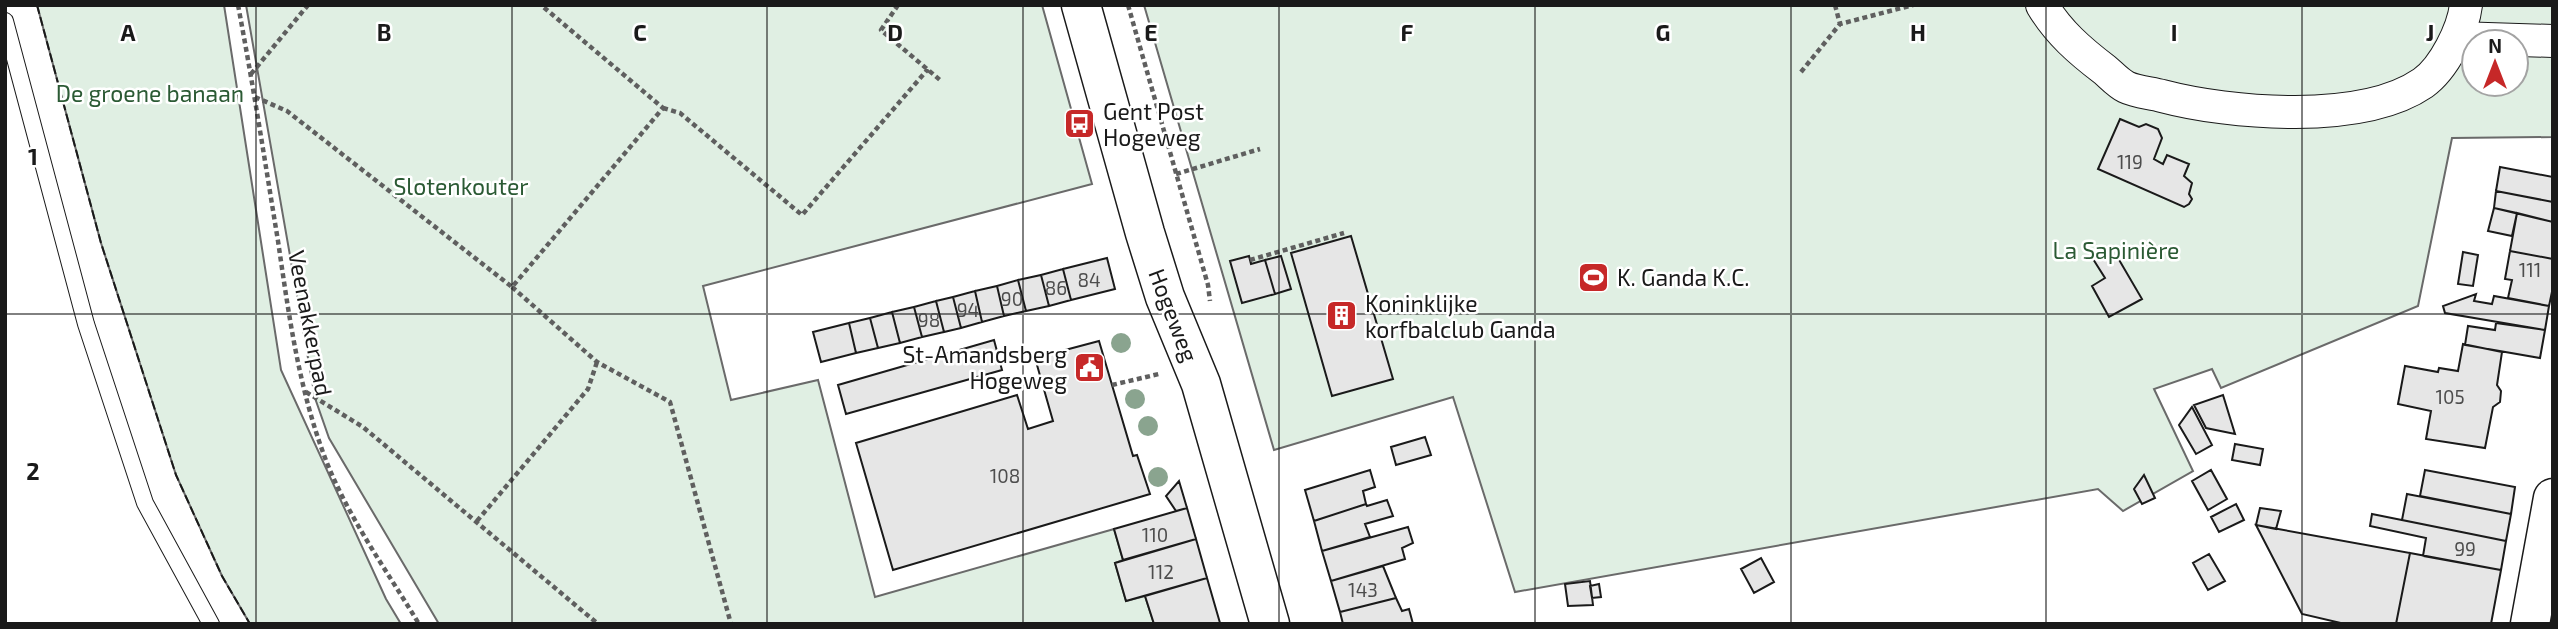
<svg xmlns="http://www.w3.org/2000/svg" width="2558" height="629" font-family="'Exo 2',sans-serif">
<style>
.green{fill:#e0efe3;stroke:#6a6a6a;stroke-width:2;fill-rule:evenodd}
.building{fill:#e6e6e6;stroke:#1a1a1a;stroke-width:2}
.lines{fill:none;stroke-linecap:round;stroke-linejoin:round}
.lane-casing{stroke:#1a1a1a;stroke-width:18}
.street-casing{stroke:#1a1a1a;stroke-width:34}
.secondary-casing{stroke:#1a1a1a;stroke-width:41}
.path{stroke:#5f5f5f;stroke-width:4.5;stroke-dasharray:5 3.5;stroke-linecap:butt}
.lane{stroke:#fff;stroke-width:16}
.street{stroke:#fff;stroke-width:32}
.secondary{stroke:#fff;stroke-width:38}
.fence{stroke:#1a1a1a;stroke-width:2;stroke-dasharray:9 3.5;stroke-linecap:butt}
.tree{fill:#8aa48f}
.grid{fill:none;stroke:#1a1a1a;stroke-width:2;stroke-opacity:0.55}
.labels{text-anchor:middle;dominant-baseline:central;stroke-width:5;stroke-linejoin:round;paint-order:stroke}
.number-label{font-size:19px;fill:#4d4d4d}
.park-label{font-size:23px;fill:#2b5a34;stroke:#fff}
.poi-label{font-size:23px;fill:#1a1a1a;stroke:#fff;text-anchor:start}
.street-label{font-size:23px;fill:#1a1a1a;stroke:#fff}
.grid-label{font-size:23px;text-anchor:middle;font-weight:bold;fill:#1a1a1a;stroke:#fff;stroke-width:5;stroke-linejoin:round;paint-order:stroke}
</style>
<rect width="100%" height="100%" fill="#fff"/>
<path class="green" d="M37 5H224L281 370 386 599 401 624H250L222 576 176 475 101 243Z
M246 5H1042L1092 184 703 286 731 400 818 380 875 597 1114 529 1123 560 1115 563 1126 601 1145 596 1154 624H439L329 438 315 398Z
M1144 5H2553V137L2452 138 2418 306 2221 388 2212 369 2154 389 2193 471 2123 511 2098 489 1515 592 1453 397 1274 450ZM2474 42H2516V84H2474Z"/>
<path class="building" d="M2120 119 2139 127 2146 124 2158 129 2162 138 2154 159 2163 164 2167 155 2189 164 2184 176 2192 183 2189 194 2192 199 2189 204 2184 207 2098 169Z
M2500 167 2553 177V202L2496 191Z
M2496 191 2553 202V222L2494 208Z
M2494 208 2517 213 2512 236 2488 231Z
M2517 213 2553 222V259L2510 251Z
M1351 236 1393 379 1332 396 1291 253Z
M2510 251 2553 259V287L2549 306 2508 298 2512 280 2505 279Z
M2107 252 2112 261 2118 258 2142 299 2109 317 2092 286 2105 278 2093 259Z
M2463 252 2478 255 2473 286 2458 284Z
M1249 256 1251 264 1265 260 1275 294 1242 303 1230 261Z
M1281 256 1291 289 1275 294 1265 260Z
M1107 258 1115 289 1071 300 1063 269Z
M1063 269 1071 300 1049 306 1041 275Z
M1041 275 1049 306 1026 311 1018 280Z
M1018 280 1026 311 1004 316 997 286Z
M997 286 1004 316 982 322 975 291Z
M975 291 982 322 961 328 953 297Z
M2476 294 2474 301 2492 304 2494 296 2549 306 2545 330 2445 313 2443 306Z
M953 297 961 328 944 332 936 301Z
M936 301 944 332 922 337 914 307Z
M914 307 922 337 900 343 892 312Z
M892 312 900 343 878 348 870 318Z
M870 318 878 348 856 353 849 323Z
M849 323 856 353 821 362 813 332Z
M2496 323 2545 330 2540 358 2465 345 2468 326 2495 330Z
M994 340 1002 370 846 414 838 385Z
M1099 341 1133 456 1137 455 1150 494 893 570 856 443 1017 395 1028 429 1053 421 1035 358Z
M2463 344 2502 352 2497 385 2501 391 2500 402 2493 407 2485 448 2426 439 2431 411 2398 404 2405 366 2438 372 2439 368 2458 371Z
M2223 395 2235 434 2206 428 2194 405Z
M2192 407 2212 445 2196 454 2179 425Z
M1425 437 1431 455 1396 465 1391 447Z
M2235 444 2263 449 2260 465 2232 460Z
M1370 470 1375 487 1363 491 1366 504 1314 521 1305 490Z
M2211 470 2227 499 2208 510 2192 481Z
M2425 470 2515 487 2511 514 2420 496Z
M2144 475 2155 498 2142 504 2134 489Z
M1179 481 1187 508 1176 511 1166 496Z
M2407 494 2511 514 2506 541 2402 520Z
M1387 500 1393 516 1365 524 1370 537 1322 551 1314 521 1366 504 1367 506Z
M2236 504 2244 520 2219 532 2211 517Z
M1187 508 1196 539 1123 560 1114 529Z
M2260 508 2281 511 2276 529 2256 525Z
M2372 514 2506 541 2501 570 2423 556 2426 538 2370 526Z
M2256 525 2410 553 2396 624H2345L2302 614Z
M1408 527 1413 543 1402 548 1405 559 1331 581 1322 551Z
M1196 539 1207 578 1126 601 1115 563Z
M2410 553 2501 570 2491 624H2396Z
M2209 554 2225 581 2208 590 2193 563Z
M1761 558 1774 582 1754 593 1741 569Z
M1383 566 1396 598 1340 612 1331 581Z
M1207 578 1220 623 1154 624 1145 596Z
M1590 581 1593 605 1568 606 1565 584Z
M1599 584 1601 597 1592 598 1590 586Z
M1396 598 1402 611 1409 609 1413 624H1343L1340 612Z"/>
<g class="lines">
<defs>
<path id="lane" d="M5 21 86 324 145 503 211 624"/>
<path id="street" d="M2042 5C2058 32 2080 51 2105 70 2111 75 2118 83 2126 87 2136 92 2151 93 2162 96 2230 114 2362 125 2423 83 2444 68 2463 30 2466 5
M2457 38 2553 41"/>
<path id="secondary" d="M1081 5 1145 233 1165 297 1201 384 1270 624
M2530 624 2553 498"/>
</defs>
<use href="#lane" class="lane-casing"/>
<use href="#street" class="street-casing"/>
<use href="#secondary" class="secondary-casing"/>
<path class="path" d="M238 5C253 84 265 162 278 241 289 316 299 391 327 463 350 520 387 571 419 624
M898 5 881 30 940 80
M1128 5 1208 285 1210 301
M1835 5 1840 24
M1801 72 1840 24 1913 5
M251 74 308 5
M255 97 287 111 512 287 663 108 541 5
M663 108 680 113 802 215 928 69
M1176 174 1260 149
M1250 260 1344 233
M512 287 597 362 670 402 731 624
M1112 385 1159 374
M306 392 363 427 598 624
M477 521 588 389 597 362"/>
<use href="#lane" class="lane"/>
<use href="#street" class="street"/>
<use href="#secondary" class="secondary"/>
<path class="fence" d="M37 5 101 243 176 475 222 576 250 624"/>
</g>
<g class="tree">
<circle cx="1121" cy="343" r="10"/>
<circle cx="1135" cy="399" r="10"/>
<circle cx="1148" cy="426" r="10"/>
<circle cx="1158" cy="477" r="10"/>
</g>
<path class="grid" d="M256 5V624M512 5V624M767 5V624M1023 5V624M1279 5V624M1535 5V624M1791 5V624M2046 5V624M2302 5V624M5 314H2553"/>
<defs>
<symbol id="bus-square" viewBox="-11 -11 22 22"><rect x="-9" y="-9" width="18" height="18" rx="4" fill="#c62828" stroke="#fff"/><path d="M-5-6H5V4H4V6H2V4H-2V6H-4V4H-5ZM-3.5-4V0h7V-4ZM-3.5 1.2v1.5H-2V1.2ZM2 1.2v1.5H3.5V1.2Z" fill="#fff"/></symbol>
<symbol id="stadium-square" viewBox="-11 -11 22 22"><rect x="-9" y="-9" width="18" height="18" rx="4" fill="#c62828" stroke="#fff"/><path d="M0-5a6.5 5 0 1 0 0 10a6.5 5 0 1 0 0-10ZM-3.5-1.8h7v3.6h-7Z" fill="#fff"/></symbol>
<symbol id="building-square" viewBox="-11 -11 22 22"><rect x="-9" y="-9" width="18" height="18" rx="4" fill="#c62828" stroke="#fff"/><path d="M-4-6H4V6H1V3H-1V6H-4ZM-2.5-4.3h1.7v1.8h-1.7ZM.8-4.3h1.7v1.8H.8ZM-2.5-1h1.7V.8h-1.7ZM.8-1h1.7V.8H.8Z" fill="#fff"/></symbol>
<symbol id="civic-square" viewBox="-11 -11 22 22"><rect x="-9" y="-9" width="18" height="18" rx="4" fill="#c62828" stroke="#fff"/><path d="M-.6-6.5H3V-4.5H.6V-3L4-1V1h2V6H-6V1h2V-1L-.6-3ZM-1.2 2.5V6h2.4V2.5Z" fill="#fff"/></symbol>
</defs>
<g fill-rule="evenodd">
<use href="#bus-square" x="1062" y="106" width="35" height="35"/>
<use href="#stadium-square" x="1576" y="260" width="35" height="35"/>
<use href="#building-square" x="1324" y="298" width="35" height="35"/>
<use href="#civic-square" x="1072" y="350" width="35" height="35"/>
</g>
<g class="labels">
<g class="number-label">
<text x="2130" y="161">119</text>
<text x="2530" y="269">111</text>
<text x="1089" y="279">84</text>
<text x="1056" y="287">86</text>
<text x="1012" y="298">90</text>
<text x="968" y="309">94</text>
<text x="929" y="319">98</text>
<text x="2450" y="396">105</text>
<text x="1005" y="475">108</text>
<text x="1155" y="534">110</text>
<text x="2465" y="548">99</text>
<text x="1161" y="571">112</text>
<text x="1363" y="589">143</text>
</g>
<g class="park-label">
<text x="150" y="93">De groene banaan</text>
<text x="461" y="186">Slotenkouter</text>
<text x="2116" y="250">La Sapinière</text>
</g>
<g class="poi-label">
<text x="1103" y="111">Gent Post<tspan x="1103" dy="26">Hogeweg</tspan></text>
<text x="1617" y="277">K. Ganda K.C.</text>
<text x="1365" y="303">Koninklijke<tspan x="1365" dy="26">korfbalclub Ganda</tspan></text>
<text x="1067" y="354" text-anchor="end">St-Amandsberg<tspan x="1067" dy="26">Hogeweg</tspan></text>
</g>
<g class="street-label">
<text transform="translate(1174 315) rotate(69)">Hogeweg</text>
<text transform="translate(311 323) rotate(79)">Veenakkerpad</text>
</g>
</g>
<g class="grid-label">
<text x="128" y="41">A</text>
<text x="384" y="41">B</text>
<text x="640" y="41">C</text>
<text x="895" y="41">D</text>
<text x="1151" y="41">E</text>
<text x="1407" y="41">F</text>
<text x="1663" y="41">G</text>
<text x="1918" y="41">H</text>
<text x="2174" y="41">I</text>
<text x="2430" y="41">J</text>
<text x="33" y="165">1</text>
<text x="33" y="480">2</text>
</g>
<rect width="2558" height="629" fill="none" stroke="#1a1a1a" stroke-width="14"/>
<g transform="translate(2495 63)"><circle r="33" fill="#ffffff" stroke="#a3a3a3" stroke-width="2"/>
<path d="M0-5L12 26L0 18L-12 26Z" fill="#c62828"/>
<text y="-10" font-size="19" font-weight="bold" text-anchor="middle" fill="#1a1a1a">N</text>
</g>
</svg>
